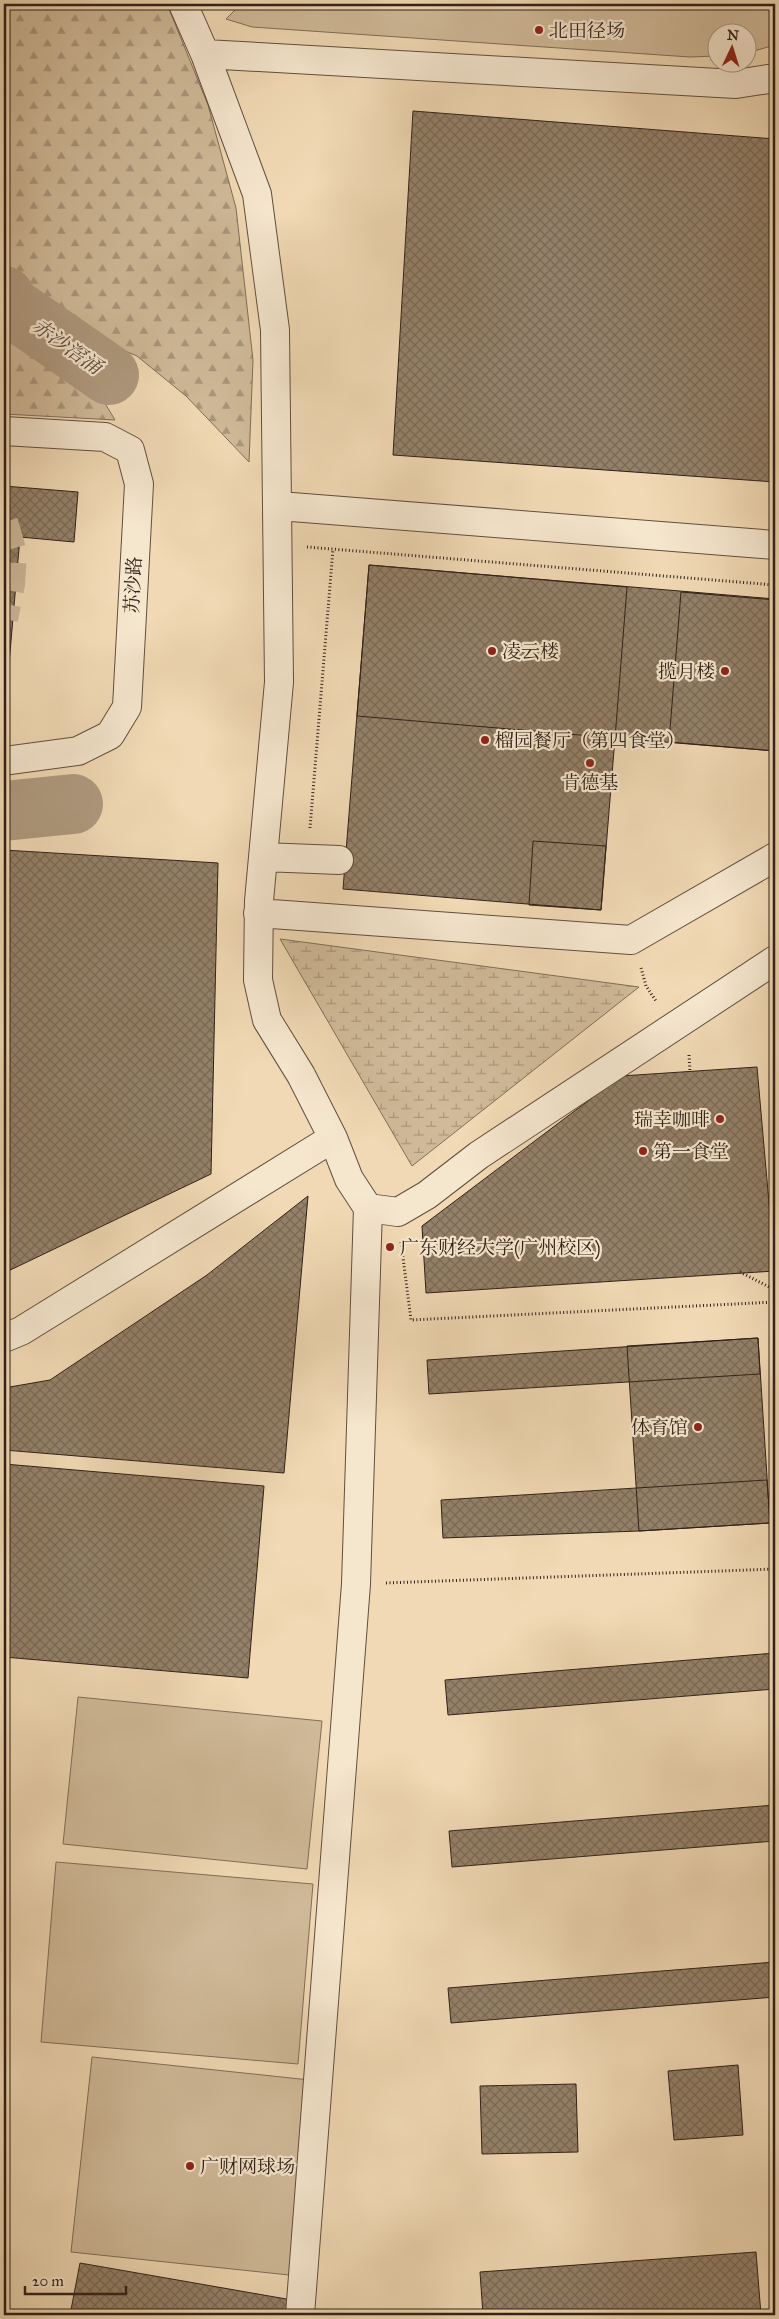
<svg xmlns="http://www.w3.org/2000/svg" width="779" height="2319" font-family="'IM FELL Great Primer','Noto Serif SC',serif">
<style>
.forest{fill:url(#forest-firs);stroke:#806e58}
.wetland{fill:url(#wetland-marsh);stroke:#806e58}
.pitch{fill:#d0ba99;stroke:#806e58}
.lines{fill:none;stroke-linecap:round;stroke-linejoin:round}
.river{stroke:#af9a7f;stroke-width:60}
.building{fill:url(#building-cross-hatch);stroke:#312118}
.minor-tunnel{stroke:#cab495;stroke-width:28;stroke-dasharray:28 14;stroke-linecap:butt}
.minor-casing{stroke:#614f3f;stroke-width:30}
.path{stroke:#312118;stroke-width:3;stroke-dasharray:1 2.5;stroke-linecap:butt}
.minor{stroke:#f5e6ce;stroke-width:28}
.poi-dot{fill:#8f2418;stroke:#f5e6ce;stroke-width:2}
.labels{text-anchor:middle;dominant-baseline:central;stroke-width:4.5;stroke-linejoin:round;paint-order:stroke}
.poi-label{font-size:19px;fill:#312118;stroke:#f5e6ce;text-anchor:start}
.street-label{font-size:19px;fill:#312118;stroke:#f5e6ce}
.water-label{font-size:20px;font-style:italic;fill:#5d4b3c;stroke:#f5e6ce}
</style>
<defs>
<pattern id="forest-firs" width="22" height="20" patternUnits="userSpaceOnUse" patternTransform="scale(1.25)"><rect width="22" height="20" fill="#d0ba99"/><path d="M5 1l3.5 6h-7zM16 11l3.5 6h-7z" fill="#a9977c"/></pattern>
<pattern id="wetland-marsh" width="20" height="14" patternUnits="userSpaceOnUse" patternTransform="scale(1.25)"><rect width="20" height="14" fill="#d0ba99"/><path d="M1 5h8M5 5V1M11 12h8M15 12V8" fill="none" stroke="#a9977c"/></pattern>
<pattern id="building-cross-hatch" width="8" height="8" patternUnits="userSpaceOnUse" patternTransform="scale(1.25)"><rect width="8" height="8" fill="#948169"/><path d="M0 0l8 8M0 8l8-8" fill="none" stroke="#796955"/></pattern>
</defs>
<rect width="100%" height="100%" fill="#f0d9b4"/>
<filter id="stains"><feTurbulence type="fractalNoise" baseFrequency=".004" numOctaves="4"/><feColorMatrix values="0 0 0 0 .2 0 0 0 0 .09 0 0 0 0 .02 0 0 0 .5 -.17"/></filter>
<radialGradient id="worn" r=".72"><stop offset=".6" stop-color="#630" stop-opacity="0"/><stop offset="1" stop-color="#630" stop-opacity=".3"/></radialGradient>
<path class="forest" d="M4 4H167L208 105 236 208 253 360 249 462 186 396 137 356 58 323 14 283 4 268Z
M4 335 42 361 100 395 115 420 4 414Z"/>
<path class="wetland" d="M280 939 639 987 412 1166Z"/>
<path class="pitch" d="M241 4 340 7 341 4H775V45L747 53 746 32H716V56L690 57 252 27 226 19Z
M78 1697 322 1721 307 1869 63 1844Z
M56 1862 313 1884 298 2064 41 2042Z
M92 2057 310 2080 289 2275 71 2252Z"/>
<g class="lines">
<path class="river" d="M4 296 11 307 109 375
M4 811 73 804"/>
</g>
<path class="building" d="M413 111 775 139V482L393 455Z
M4 486 78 492 74 542 20 537 7 687H4Z
M369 565 775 599V751L615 738 601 910 343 889Z
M369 565 627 587 615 738 357 716Z
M681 592 775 600V751L669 742Z
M533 841 606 846 601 910 529 905Z
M4 850 218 863 211 1174 4 1273Z
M757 1067 775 1271 426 1293 422 1226 621 1076Z
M308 1196 284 1473 4 1450V1388L50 1380 207 1275Z
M758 1338 770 1523 639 1531 627 1346Z
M758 1338 760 1374 429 1394 427 1360Z
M4 1464 264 1486 248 1678 4 1657Z
M767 1480 770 1523 639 1531 443 1538 441 1500Z
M775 1653V1689L448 1715 445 1680Z
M775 1805V1841L452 1867 449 1831Z
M775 1962V1997L451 2023 448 1988Z
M738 2065 743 2135 674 2140 668 2071Z
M576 2084 578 2152 482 2154 480 2086Z
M756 2252 761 2315H483L480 2272Z
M80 2263 292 2300 289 2315H70Z"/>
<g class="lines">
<path class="minor-tunnel" d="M4 522 13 553 11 584 4 619"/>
<defs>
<path id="minor" d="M183 4 205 54 257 194 275 330 279 682 259 901 258 980 267 1020 301 1075 333 1138 349 1179 368 1208 398 1212 427 1195 479 1155 775 960
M205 54 736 84 775 78
M4 431 105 437 130 450 139 484 127 707 110 735 78 751 4 761
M279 506 775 545
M263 857 339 860
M258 913 631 940 775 857
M4 1338 21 1331 333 1138
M300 2315 356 1584 368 1208"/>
</defs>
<use href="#minor" class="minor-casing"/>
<path class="path" d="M307 547 775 585
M310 828 333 549
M641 968 646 986 656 1001
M689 1055 690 1072
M401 1242 411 1320 775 1302
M740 1272 775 1290
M386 1583 775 1569"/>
<use href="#minor" class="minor"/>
</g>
<g class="poi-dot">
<circle cx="539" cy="30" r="5"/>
<circle cx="492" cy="651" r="5"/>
<circle cx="725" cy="671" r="5"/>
<circle cx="485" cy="740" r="5"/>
<circle cx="590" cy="763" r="5"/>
<circle cx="720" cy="1119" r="5"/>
<circle cx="643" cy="1151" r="5"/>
<circle cx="390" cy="1247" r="5"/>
<circle cx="698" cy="1427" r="5"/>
<circle cx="190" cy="2166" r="5"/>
</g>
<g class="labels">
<g class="poi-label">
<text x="549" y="30">北田径场</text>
<text x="502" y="651">凌云楼</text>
<text x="715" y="671" text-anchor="end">揽月楼</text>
<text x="495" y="740">榴园餐厅（第四食堂）</text>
<text x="590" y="782" text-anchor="middle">肯德基</text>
<text x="710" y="1119" text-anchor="end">瑞幸咖啡</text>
<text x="653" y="1151">第一食堂</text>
<text x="400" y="1247">广东财经大学(广州校区)</text>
<text x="688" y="1427" text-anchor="end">体育馆</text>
<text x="200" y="2166">广财网球场</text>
</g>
<g class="street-label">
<text transform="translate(133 585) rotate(-87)">苏沙路</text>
</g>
<g class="water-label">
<text transform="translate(67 346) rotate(35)">赤沙滘涌</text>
</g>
</g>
<rect width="779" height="2319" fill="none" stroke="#f0d9b4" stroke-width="20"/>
<rect x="5" y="5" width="769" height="2309" fill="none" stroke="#312118" stroke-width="2.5"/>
<rect x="10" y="10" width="759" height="2299" fill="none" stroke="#312118"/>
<g transform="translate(732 48) rotate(4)"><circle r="24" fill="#f5e6ce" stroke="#a79785"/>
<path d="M0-4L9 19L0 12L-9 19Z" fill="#8f2418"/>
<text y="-8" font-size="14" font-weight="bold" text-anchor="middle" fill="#312118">N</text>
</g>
<path d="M25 2286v8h101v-8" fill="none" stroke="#312118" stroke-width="2.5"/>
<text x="32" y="2286" font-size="15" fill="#312118" stroke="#f5e6ce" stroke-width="4" paint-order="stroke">20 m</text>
<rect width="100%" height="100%" filter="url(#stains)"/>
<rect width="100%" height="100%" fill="url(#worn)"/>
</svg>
